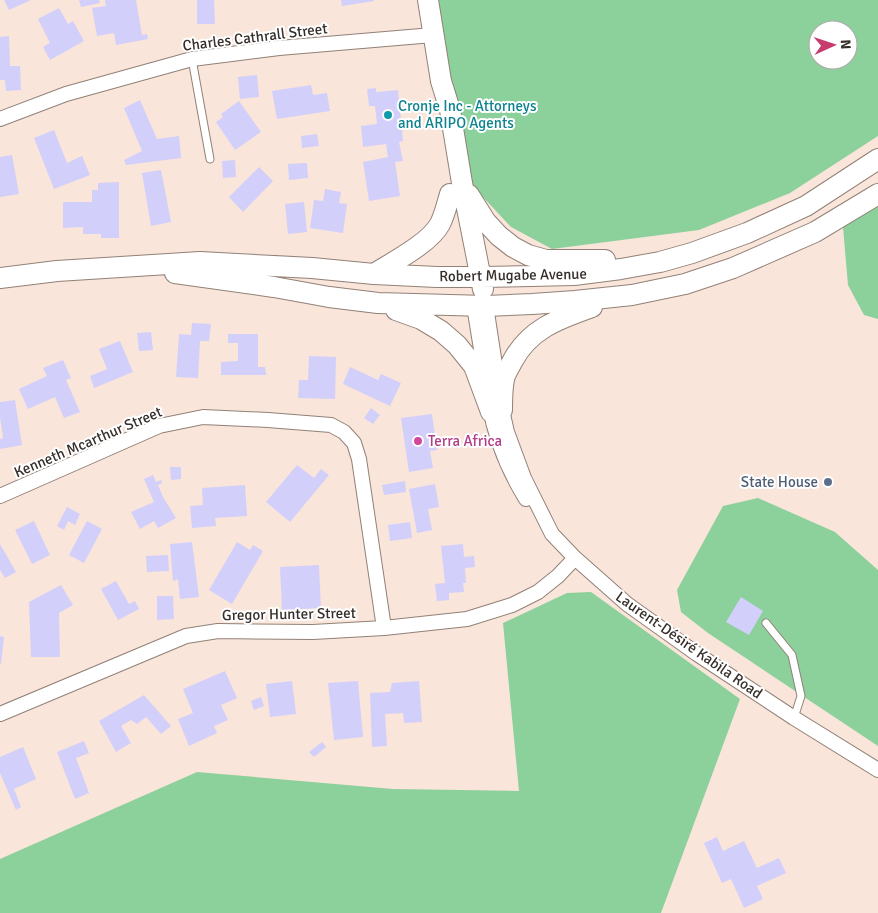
<svg xmlns="http://www.w3.org/2000/svg" width="878" height="913" font-family="Signika,sans-serif">
<style>
.green{fill:#8cd09b;fill-rule:evenodd}
.building{fill:#d3cffb}
.lines{fill:none;stroke-linecap:round;stroke-linejoin:round}
.lane-casing{stroke:#928177;stroke-width:9}
.street-casing{stroke:#928177;stroke-width:16}
.secondary-casing{stroke:#928177;stroke-width:22}
.lane{stroke:#fff;stroke-width:7}
.street{stroke:#fff;stroke-width:14}
.secondary{stroke:#fff;stroke-width:20}
.culture-dot{fill:#0f9aa8;stroke:#fff;stroke-width:2}
.hotel-dot{fill:#d1479c;stroke:#fff;stroke-width:2}
.service-dot{fill:#5c6f8a;stroke:#fff;stroke-width:2}
.labels{text-anchor:middle;dominant-baseline:central;stroke-width:4;stroke-linejoin:round;paint-order:stroke}
.street-label{font-size:15px;fill:#352e2a;stroke:#fff}
.culture-label{font-size:15px;fill:#0d838f;stroke:#fff;text-anchor:start}
.hotel-label{font-size:15px;fill:#b23c85;stroke:#fff;text-anchor:start}
.service-label{font-size:15px;fill:#4e5e75;stroke:#fff;text-anchor:end}
</style>
<rect width="100%" height="100%" fill="#f9e5da"/>
<path class="green" d="M430 0H878V136L790 193 699 230 552 249 511 227 468 181ZM818 30H848V60H818Z
M878 205V319L864 315 848 285 843 227Z
M758 498 835 532 878 570V746L708 633 681 612 677 590 723 506Z
M591 592 740 699 661 913H0V859L197 772 393 789 519 791 503 623 567 593Z"/>
<path class="building" d="M4 0H31L9 10Z
M79 0H99L100 3 81 7Z
M105 0H136L142 35 147 34 148 39 116 45 114 33 97 36 92 8 106 6Z
M197 0H214L215 24H197Z
M341 0H374V1L342 6Z
M59 8 68 24 73 21 84 41 50 60 43 47 50 43 38 19Z
M9 36 10 66H20L21 90 6 91 5 80H0V37Z
M257 75 259 97 240 99 238 77Z
M311 85 313 95 327 93 330 111 277 119 272 91Z
M376 88V92L398 90 403 141 399 142 403 161 395 162 400 196 369 201 363 162 388 157 386 144 363 147 361 126 377 124 375 106H369L367 89Z
M140 100 157 139 179 136 181 158 126 165 124 160 142 151 124 108Z
M239 101 261 132 235 150 216 122 223 117 221 114Z
M54 130 67 163 82 156 90 175 54 189 34 138Z
M317 134 319 146 302 148 301 136Z
M12 155 19 194 0 197V157Z
M235 160 236 177 223 178 222 161Z
M307 163 308 178 289 180 288 164Z
M259 167 273 181 243 212 229 197Z
M161 170 171 222 151 226 142 173Z
M119 182V238H101V234H83V227L63 228V202H92V190H98V183Z
M325 189 341 192 339 203 347 204 343 233 310 228 314 200 323 201Z
M304 202 307 232 288 234 285 204Z
M192 323 211 324 209 341H200L198 378 176 377 179 334 191 335Z
M151 332 153 350 139 351 137 333Z
M228 334H258V367H265L266 375H221V362L238 361V343H228Z
M120 341 133 372 94 388 90 376 107 369 99 349Z
M309 356 336 357 335 399 298 398 299 380H308Z
M63 360 71 378 66 380 80 412 64 418 55 397 28 409 19 389 47 376 43 368Z
M350 367 378 380 381 374 401 383 390 406 343 384Z
M15 400 22 445 0 449V439L3 438 0 417V402Z
M371 408 380 415 373 424 364 418Z
M432 414 437 450 430 451 433 468 409 472 401 418Z
M297 465 314 478 321 469 329 475 290 522 266 502Z
M170 467H181V479L171 480Z
M153 475 156 482 161 480 162 483 158 485 163 497 176 518 158 528 154 521 140 529 131 512 154 502 144 479Z
M405 481 406 492 384 495 382 485Z
M435 484 439 507 428 509 432 530 417 533 409 489Z
M245 485 247 516 215 518 216 526 192 528 190 506 203 505 202 488Z
M67 507 80 514 75 525 68 521 64 530 57 526Z
M34 521 50 555 32 564 15 530Z
M87 521 102 529 84 563 69 555Z
M410 522 412 538 390 541 388 525Z
M192 542 199 597 180 599 178 579 173 581 170 544Z
M237 542 250 550 253 545 263 551 232 604 209 590Z
M0 544 16 572 5 578 0 570Z
M463 544 464 557 474 556 475 567 465 568 466 583H463L464 592 449 593V600L437 601 435 584 445 583 441 546Z
M168 555 169 571 147 572 146 556Z
M319 565 321 608 282 610 280 567Z
M116 581 129 604 135 601 139 609 118 620 101 589Z
M61 585 73 605 59 613 60 657H31L29 602Z
M157 596H173L174 619 157 620Z
M741 597 763 611 749 635 726 622Z
M0 636 4 637 1 664 0 663Z
M225 671 237 698 221 705 228 720 214 726 217 733 189 746 178 719 193 713 183 689Z
M292 681 296 714 270 717 266 684Z
M358 681 363 737 334 740 328 683Z
M419 681 422 722 404 723 403 713 385 714 387 746 372 747 370 693 390 692 392 683Z
M144 695 171 726 161 734 146 717 137 724 131 720 121 726 131 743 116 752 99 721Z
M261 697 264 706 254 710 251 701Z
M84 741 89 753 76 758 89 793 75 799 57 752Z
M322 742 326 747 314 757 309 752Z
M23 747 36 779 14 789 21 807 16 810 0 773V757Z
M717 837 723 851 744 841 757 868 779 858 786 873 757 886 763 899 744 908 731 879 722 883 704 843Z"/>
<g class="lines">
<defs>
<path id="lane" d="M192 59 210 159
M766 623 792 655 801 696 794 718"/>
<path id="street" d="M0 119 66 94 192 59 279 48 433 35
M474 306 486 380
M486 306 502 410 507 432 524 478 552 534 575 558 627 604 697 654 794 718 878 770
M489 403C495 438 508 470 526 499
M0 496 159 426 203 417 268 420 331 425 344 432 354 443 359 459 384 628
M0 714 186 636 218 631 313 632 384 628 467 619 512 605 538 592 558 576 575 558"/>
<path id="secondary" d="M428 0 441 81 450 110 462 183 483 289
M469 195 486 222 499 236 513 247 528 255 546 260H605
M175 273 274 287 329 297 378 303 486 306 532 304 575 301 632 295 685 284 733 268 815 232 878 194
M374 274C393 262 430 243 440 224 445 214 447 204 450 194
M0 278 57 271 200 262 312 268 374 274 437 277H481L574 275 621 269 660 262 692 253 747 233 806 206 878 159
M396 310 421 319 441 331 457 345 474 366 491 412
M502 410C502 400 502 389 504 379 505 374 509 368 512 362 529 329 558 319 592 307"/>
</defs>
<use href="#lane" class="lane-casing"/>
<use href="#street" class="street-casing"/>
<use href="#secondary" class="secondary-casing"/>
<use href="#lane" class="lane"/>
<use href="#street" class="street"/>
<use href="#secondary" class="secondary"/>
</g>
<circle class="culture-dot" cx="388" cy="115" r="5"/>
<circle class="hotel-dot" cx="418" cy="441" r="5"/>
<circle class="service-dot" cx="828" cy="482" r="5"/>
<g class="labels">
<g class="street-label">
<text transform="translate(255 37) rotate(-7)">Charles Cathrall Street</text>
<text transform="translate(513 275) rotate(-1)">Robert Mugabe Avenue</text>
<text transform="translate(88 442) rotate(-23)">Kenneth Mcarthur Street</text>
<text transform="translate(289 614) rotate(-1)">Gregor Hunter Street</text>
<text transform="translate(689 645) rotate(35)">Laurent-Désiré Kabila Road</text>
</g>
<g class="culture-label">
<text x="398" y="106">Cronje Inc - Attorneys<tspan x="398" dy="17">and ARIPO Agents</tspan></text>
</g>
<g class="hotel-label">
<text x="428" y="441">Terra Africa</text>
</g>
<g class="service-label">
<text x="818" y="482">State House</text>
</g>
</g>
<g transform="translate(833 45) rotate(87)"><circle r="24" fill="#ffffff" stroke="#aeabaa"/>
<path d="M0-4L9 19L0 12L-9 19Z" fill="#c73b6e"/>
<text y="-8" font-size="14" font-weight="bold" text-anchor="middle" fill="#352e2a">N</text>
</g>
</svg>
